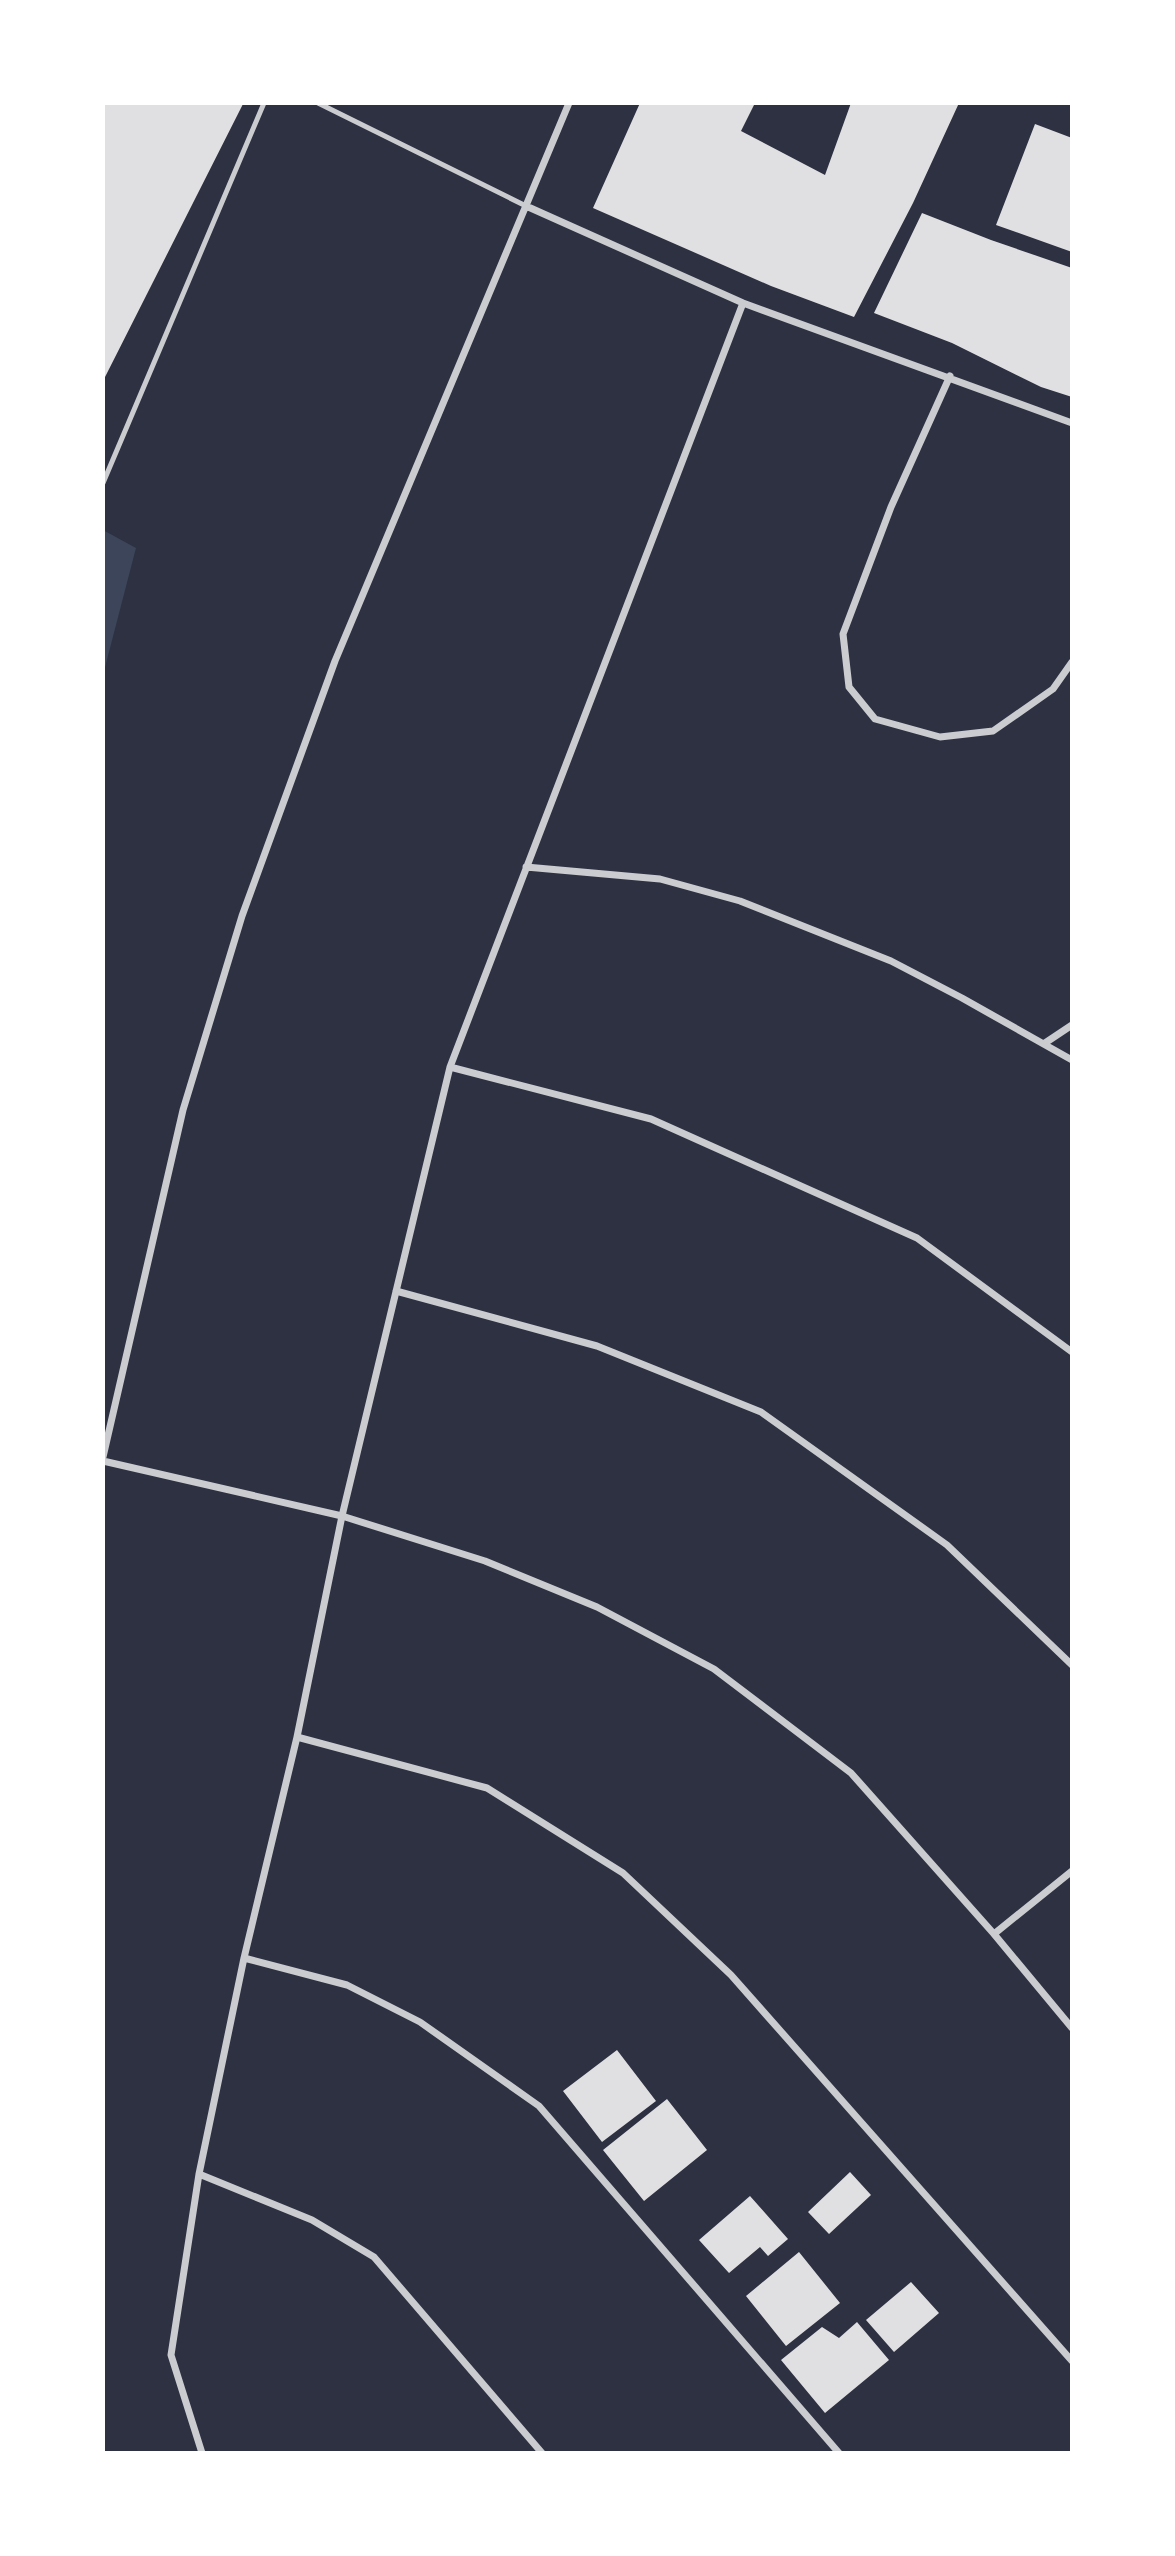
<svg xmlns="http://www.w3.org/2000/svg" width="1175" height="2556" font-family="'Noto Sans',sans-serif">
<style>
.green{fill:#3c4559}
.building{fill:#e0e0e3}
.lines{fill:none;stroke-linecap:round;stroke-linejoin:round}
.service{stroke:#caccd0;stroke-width:5}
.minor{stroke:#caccd0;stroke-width:7}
</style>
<rect width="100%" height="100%" fill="#2d3142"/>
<path class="green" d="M103 530 136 548 103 675Z"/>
<path class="building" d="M103 103 243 104 103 381Z
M640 103H755L741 131 825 175 851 103H959L913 203 854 317 771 286 593 208Z
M1035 124 1072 138V252L996 225Z
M922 213 991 240 1072 268V397L1041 387 952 343 874 313Z
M617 2050 656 2101 602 2142 563 2091Z
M667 2099 707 2150 644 2201 603 2150Z
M850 2172 871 2195 829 2234 808 2212Z
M750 2196 788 2239 768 2256 760 2247 729 2273 699 2240Z
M799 2252 840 2303 786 2346 746 2296Z
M911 2282 939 2313 894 2352 866 2320Z
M857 2322 889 2360 825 2413 781 2360 822 2327 839 2338Z"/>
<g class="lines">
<path class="service" d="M318 103 526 206
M103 483 264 103"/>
<path class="minor" d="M526 206 743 303 1072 423
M950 376 891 507 843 634 849 687 875 719 940 737 993 731 1053 689 1072 662
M526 867 660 879 740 901 891 961 962 998 1072 1060
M1045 1043 1072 1025
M450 1067 651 1119 917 1238 1072 1352
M396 1291 597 1346 761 1412 947 1545 1072 1665
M103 1457 183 1110 242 916 335 661 569 103
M103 1461 342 1516 485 1561 597 1607 714 1669 851 1773 994 1934 1072 2028
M297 1737 487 1788 623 1873 731 1975 1072 2361
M994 1934 1072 1871
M244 1958 347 1985 420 2022 539 2106 839 2453
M199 2174 312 2220 374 2257 542 2453
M202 2453 171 2355 199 2174 244 1958 297 1737 342 1516 450 1067 743 303"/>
</g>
<rect width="1175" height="2556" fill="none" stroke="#ffffff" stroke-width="210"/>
</svg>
